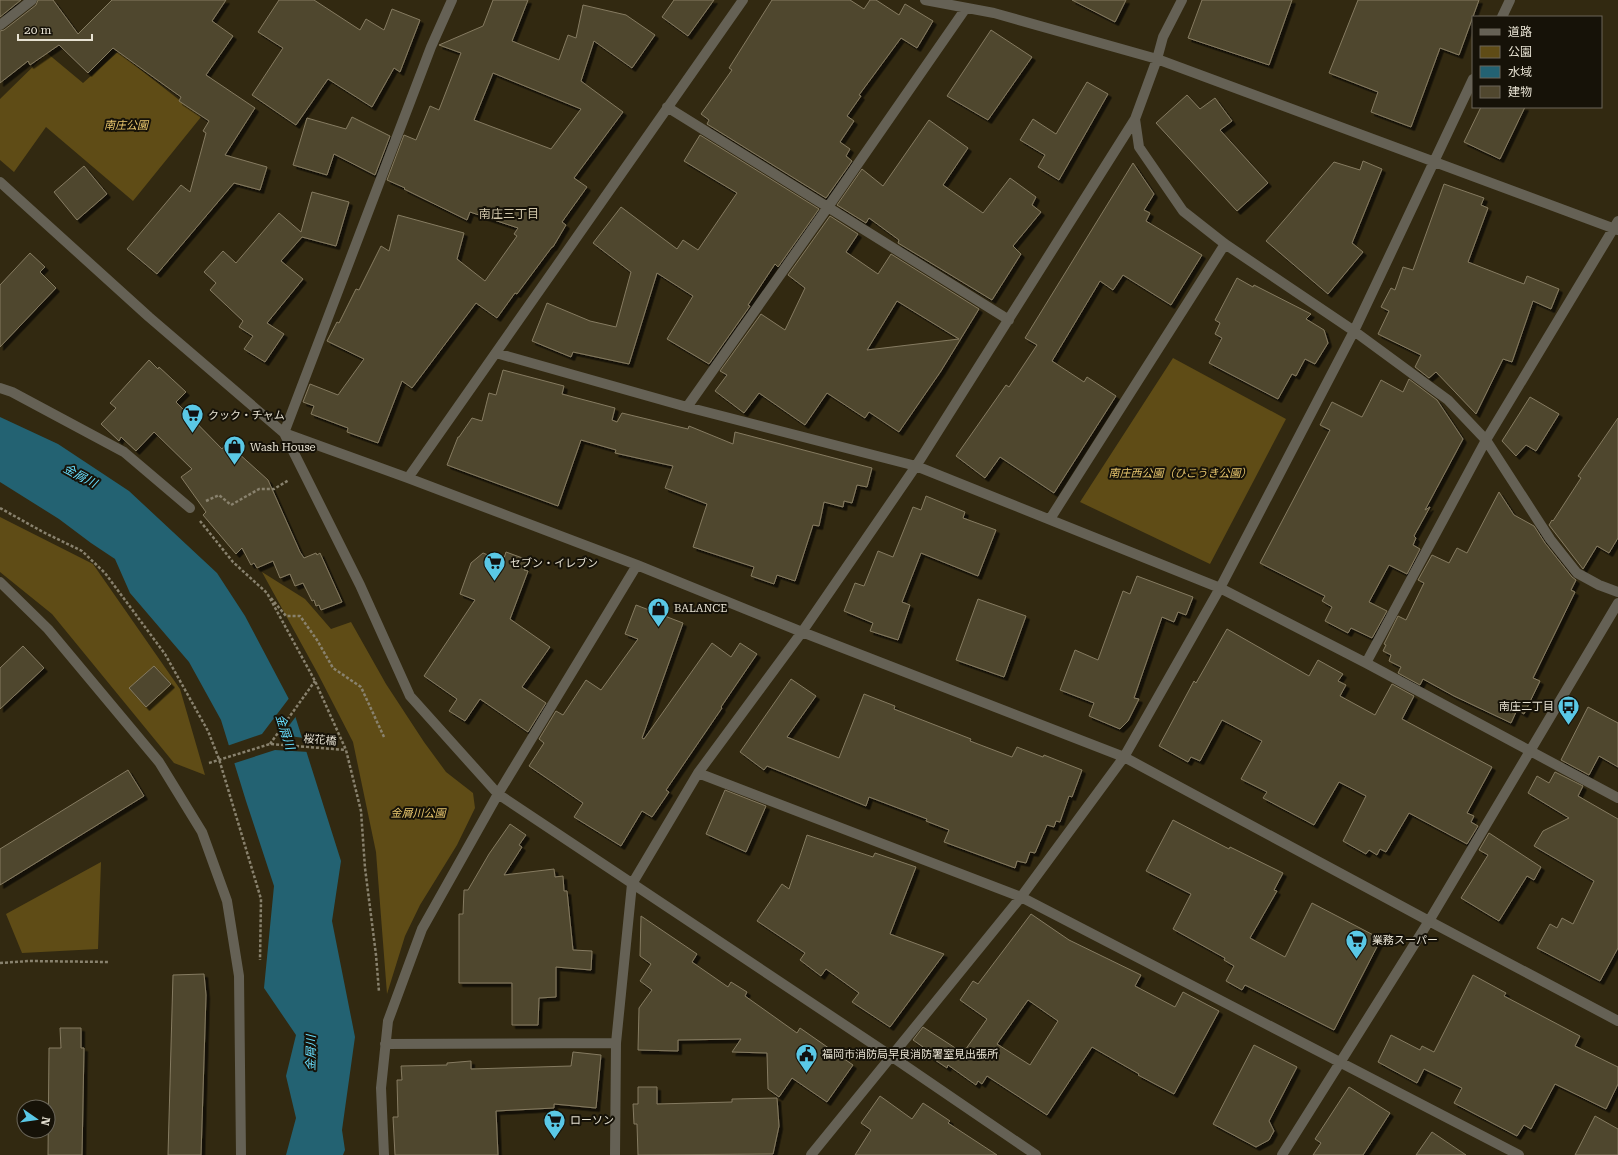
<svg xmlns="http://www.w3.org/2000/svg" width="1618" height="1155" font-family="'Roboto Serif','Noto Sans JP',serif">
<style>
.green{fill:#5f4c16}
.water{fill:#236272}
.pier{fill:#322911}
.building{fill:#50472e;stroke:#857b61;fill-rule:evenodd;filter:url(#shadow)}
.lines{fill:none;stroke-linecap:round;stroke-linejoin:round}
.path{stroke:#89826e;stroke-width:2.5;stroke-dasharray:3 2;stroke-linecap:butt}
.minor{stroke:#656155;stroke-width:10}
.labels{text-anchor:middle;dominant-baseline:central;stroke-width:4;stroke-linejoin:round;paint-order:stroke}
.park-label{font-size:11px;font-style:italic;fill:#e8c66d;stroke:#161208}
.poi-label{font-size:11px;fill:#e7e2d3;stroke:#161208;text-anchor:start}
.street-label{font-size:11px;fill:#e7e2d3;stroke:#161208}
.neighbourhood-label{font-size:12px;fill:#d3c8ac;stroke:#161208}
.water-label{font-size:12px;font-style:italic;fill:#66dcfc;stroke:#161208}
</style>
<defs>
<filter id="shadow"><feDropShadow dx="3.5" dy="3.5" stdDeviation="0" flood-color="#0009"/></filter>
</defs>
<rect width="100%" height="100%" fill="#322911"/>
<path class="green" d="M118 52 201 117 133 201 46 127 14 172 0 160V99L47 53 83 83Z
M1173 358 1286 419 1210 564 1080 502Z
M0 517 93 564 180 689 205 775 174 763 52 614 0 572Z
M262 572 305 599 331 629 351 622 386 684 424 742 446 772 473 793 475 808 457 845 420 905 405 936 387 994 376 852 353 742 318 674Z
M101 862 98 949 22 953 6 914Z"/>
<path class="water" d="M0 417 58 444 129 491 217 573 245 616 291 703 341 861 332 921 355 1037 342 1130 345 1150 343 1155H286L296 1118 286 1076 296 1035 264 988 274 886 246 801 221 720 189 662 130 593 115 559 91 543 59 519 0 482Z"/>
<path class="pier" d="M290 697 297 715 282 735 304 738 309 752 275 750 232 764 227 746 262 734Z"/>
<path class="building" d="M0 0H21L0 17Z
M38 0H53L78 34 112 0H226L212 21 233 36 206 75 255 108 225 155 267 167 260 190 234 183 157 274 127 249 181 185 190 192 206 133 203 131 209 121 179 101 181 97 113 48 88 73 59 45 30 65 28 61 0 83V31L4 30 36 5Z
M279 0H314L360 30 366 19 384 30 392 9 420 20 400 72 394 68 372 107 328 79 296 125 252 95 283 48 258 32Z
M493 0H528L512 41 559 60 568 35 576 38 583 5 626 15 655 35 632 68 594 41 581 81 623 112 574 178 587 187 562 222 566 225 553 247H552L517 294 515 293 497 318 476 303 412 388 402 381 378 443 347 432 348 428 311 414 314 406 303 402 310 384 338 395 364 359 327 341 337 322 339 323 356 289 359 290 381 246 389 251 398 215 464 233 457 259 485 281 517 236 514 234 518 228 470 212 467 220 404 189 405 188 387 180 404 135 416 140 430 106 439 110 461 53 439 45 483 26ZM493 73 581 109 551 149 474 120Z
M674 0H714L688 36 662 17Z
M772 0H850L864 9 870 0H876L899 15 905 4 933 21 917 48 901 38 859 95 861 96 847 116 854 121 840 142 850 149 846 156 852 161 826 198 707 124 709 120 701 114 732 70 729 68Z
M1072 0H1126L1115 22Z
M1202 0H1292L1269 65 1188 38Z
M1358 0H1479L1459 55 1440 48 1411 127 1371 112 1378 92 1329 73Z
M991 30 1032 57 988 120 947 96Z
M1087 82 1108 94 1059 180 1038 167 1045 155 1020 140 1033 119 1056 134Z
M1187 95 1200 109 1215 98 1232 121 1220 130 1268 183 1237 211 1156 123Z
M1481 107H1525L1500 159 1464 142Z
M352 117 390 136 375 175 334 154 327 175 293 165 307 118 346 129Z
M929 120 968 148 943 185 983 213 1010 178 1036 197 1032 205 1041 212 1013 246 1021 254 992 300 898 243 899 240 869 218 866 223 837 205 862 169 883 186Z
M700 135 819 209 778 267 775 264 748 305 750 306 709 364 667 339 693 296 657 273 629 364 573 352 571 357 532 341 547 303 590 321 616 327 631 272 593 243 621 207 677 249 683 240 698 250 737 193 684 161Z
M1363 161 1382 169 1352 243 1363 252 1328 294 1266 241 1334 162 1360 170Z
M1133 163 1154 194 1144 210 1150 213 1146 221 1202 255 1171 305 1123 275 1113 290 1100 281 1052 361 1084 382 1087 377 1116 396 1054 493 1000 457 985 478 956 456 1006 385 1009 387 1037 345 1025 338Z
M84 166 107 194 77 220 54 192Z
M1444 184 1484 198 1481 205 1488 208 1468 262 1524 284 1527 276 1559 289 1551 309 1533 301 1512 362 1503 359 1476 414 1436 372 1429 378 1415 367 1421 355 1378 334 1389 311 1381 307 1391 288 1395 290 1403 267 1413 270Z
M312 192 349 202 336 246 302 237 281 261 303 279 267 323 284 334 265 362 244 349 253 336 239 327 243 321 210 290 216 283 204 272 223 251 236 263 279 213 301 232Z
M830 216 858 234 846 252 878 274 891 254 979 309 941 371 899 432 869 412 865 418 827 393 805 425 759 393 744 413 715 391 727 375 720 371 761 314 785 330 805 288 788 275ZM897 301 959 339 867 350Z
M30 253 45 267 40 272 56 288 0 347V285Z
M1237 278 1253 287 1254 285 1311 314 1306 319 1324 330 1328 343 1315 364 1305 359 1296 376 1292 374 1278 399 1209 363 1222 338 1215 334 1220 323 1215 320Z
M149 360 158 369 159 367 186 392 176 402 222 449 227 443 268 480 300 552 304 558 316 553 317 555 320 553 342 602 321 610 319 605 316 606 314 600 312 601 303 583 295 586 290 574 280 578 273 561 257 568 254 563 251 565 242 548 236 554 203 515 206 512 181 477 192 469 154 432 136 451 121 437 119 441 101 424 116 408 110 403Z
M503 370 564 386 562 394 615 408 612 420 617 422 622 413 688 429 689 426 733 444 735 432 872 468 867 487 857 485 852 503 844 501 843 507 824 502 819 526 813 525 795 581 777 575 774 584 751 576 754 567 693 547 707 504 665 488 673 466 615 453 616 450 581 440 558 506 447 465 458 437H459L472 418 482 421 489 393 496 395Z
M1409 379 1437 400 1463 439 1425 510 1430 507 1414 536 1416 538 1413 545 1420 549 1407 574 1389 565 1369 602 1387 611 1372 638 1351 628 1348 633 1325 621 1332 607 1322 601 1325 596 1260 563 1330 430 1320 425 1332 402 1362 417 1381 380 1403 392Z
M1530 397 1559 414 1536 451 1526 445 1516 456 1502 441Z
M1618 418V538L1609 553 1597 546 1583 569 1549 525 1552 520 1553 521 1581 478 1578 476Z
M1499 492 1514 515 1534 526 1545 543 1572 577 1576 580 1571 590 1575 592 1533 678 1540 681 1524 714 1517 710 1511 723 1454 696 1423 679 1420 685 1398 673 1401 667 1389 661 1391 655 1383 651 1386 645 1384 644 1398 616 1406 620 1424 583 1418 580 1432 555 1449 563 1457 548 1467 553Z
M926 496 965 512 963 518 996 530 978 576 921 553 902 602 910 605 898 640 870 631 873 623 844 611 855 583 864 586 878 551 893 557 913 507 921 510Z
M506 552 528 560 524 570 528 571 510 619 550 647 522 687 546 703 528 732 480 699 465 721 449 711 457 699 424 676 475 600 460 594 471 563 483 553 503 561Z
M1137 576 1193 597 1186 615 1178 612 1174 622 1162 617 1134 698 1139 699 1128 721 1120 729 1089 716 1094 703 1060 690 1075 650 1098 660 1123 591 1130 594Z
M978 599 1026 616 1004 677 956 660Z
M636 605 683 623 642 738 644 739 712 643 731 657 740 643 757 654 721 707 722 708 666 790 669 792 652 817 642 811 621 846 574 817 583 803 529 766 544 743 539 739 556 711 563 715 586 680 601 690 638 639 625 634Z
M1227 629 1309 676 1318 660 1343 674 1338 681 1346 685 1340 696 1375 715 1392 684 1414 696 1402 719 1492 767 1467 813 1474 816 1471 822 1478 826 1467 844 1409 813 1386 852 1380 849 1377 855 1369 850 1366 854 1343 841 1366 796 1339 782 1314 825 1263 798 1267 792 1241 779 1262 741 1222 720 1200 761 1191 757 1188 762 1159 746 1194 681 1196 683Z
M23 646 44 668 0 709V668Z
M154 666 171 684 146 707 129 688Z
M791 679 816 696 787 737 839 758 864 694 895 706 894 709 971 739 970 741 1012 757 1017 747 1043 757 1044 755 1082 770 1072 797 1069 796 1060 822 1056 821 1054 827 1047 825 1035 853 1030 852 1026 863 1017 861 1015 868 944 842 949 830 926 821 927 819 869 797 866 806 767 766 764 770 740 752Z
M1588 707 1618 723V767L1599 756 1589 775 1561 760Z
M128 770 144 796 0 885V849Z
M1555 772 1583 786 1578 796 1618 819V948L1600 981 1537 948 1550 924 1557 928 1562 918 1573 924 1594 881 1534 846 1543 831 1569 818 1528 793 1537 776 1549 783Z
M725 790 766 806 746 852 706 834Z
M1173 820 1229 849 1230 847 1283 873 1274 890 1277 891 1250 938 1285 957 1312 903 1381 939 1334 1030 1245 985 1242 990 1226 981 1234 966 1224 960 1225 958 1173 929 1191 894 1146 871Z
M510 824 526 835 519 845 522 847 504 875 554 869 555 877 563 876 564 891H567L573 950 592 951 591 970 556 967V997L539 998 538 1025H512V983H459V914H463L464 890H468L489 854Z
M1489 833 1541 867 1534 880 1527 876 1499 921 1461 898 1488 855 1479 850Z
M807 835 873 857 875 853 916 867 890 934 944 954 890 1027 852 1002 859 993 826 969 821 976 800 960 805 953 757 921 782 884 789 889Z
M1031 914 1069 940 1141 975 1135 986 1175 1007 1183 992 1219 1011 1174 1094 1138 1075 1139 1074 1092 1047 1047 1115 987 1076 982 1084 978 1081 976 1085 948 1065 947 1068 920 1050 923 1047 913 1040 923 1027 963 1053 987 1019 960 1000 973 981 978 984ZM1028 1000 1058 1021 1030 1065 997 1044Z
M641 916 697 954 692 962 728 987 731 982 747 992 745 996 797 1033 800 1028 853 1065 827 1102 792 1078 779 1097 768 1089 767 1053 732 1052 741 1039 678 1040V1051L638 1050 639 1008 652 990 640 981 651 964 640 956Z
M204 974 206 995 201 1155H168L173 975Z
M1473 975 1506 993 1504 996 1580 1036 1575 1046 1618 1067V1084L1606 1109 1555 1084 1531 1129 1524 1125 1517 1136 1454 1103 1462 1088 1424 1069 1417 1083 1378 1062 1391 1035 1420 1050 1422 1046 1434 1052Z
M60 1028H81V1048H84L82 1155H48L49 1048H61Z
M1254 1045 1297 1067 1269 1121 1274 1131 1269 1140 1256 1147 1213 1124Z
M573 1052 601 1055 596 1108 554 1104V1108L496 1111 498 1155H395L393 1117H398L397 1080H402L401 1066 447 1065V1063L471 1061V1069L571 1066Z
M638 1087H657V1104L732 1102V1099L777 1098 779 1126 773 1154 638 1155 637 1124H634L633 1104H638Z
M1349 1087 1390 1113 1363 1155H1313L1321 1143 1315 1139Z
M880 1096 912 1119 923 1103 950 1121 948 1123 997 1155H855L871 1130 861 1123Z
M1595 1116 1618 1129V1155H1575Z
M1432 1132 1466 1155H1416Z"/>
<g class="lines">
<path class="path" d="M206 501 219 495 231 505 259 489H274L289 480
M0 508 43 532 82 551 105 573 165 654 208 731 219 759 261 899 260 960
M200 521 233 562 267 593 315 681 346 750 361 811 365 868 376 955 379 992
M271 598 286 616H300L317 640 333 668 361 687 384 737
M270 744 315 681
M209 763 270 744 346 750
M0 963 29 961 108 962"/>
<path class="minor" d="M452 0 431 47 284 433 360 585 410 696 498 794 891 1056 1036 1155
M925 0 994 13 1157 59 1618 230
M1502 17 1510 0
M0 25 32 0
M667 107 1009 320
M1135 119 1139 147 1183 211 1225 244 1354 331 1448 400 1486 440 1550 539 1577 573 1599 585 1618 592
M0 182 149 317 284 433 408 478 637 565 802 632 1124 757 1429 921 1618 1021
M496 353 687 407 916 466 1220 588 1366 663 1618 798
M0 388 12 392 124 452 190 508
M687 407 828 207 966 8
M408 478 743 0
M1050 519 1225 244
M0 582 48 629 159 762 202 832 227 901 239 976 241 1155
M1366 663 1486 440 1618 221
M698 773 1021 897 1519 1155
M385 1044 616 1043
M384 1155 381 1088 388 1021 422 929 498 794 637 565
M615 1155 616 1043 632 884 698 773 802 632 916 466 1135 119 1157 59 1163 37 1182 0
M811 1155 1021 897 1124 757 1220 588 1354 331 1473 79
M1282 1155 1429 921 1618 603"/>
</g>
<defs>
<symbol id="supermarket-pin" viewBox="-11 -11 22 30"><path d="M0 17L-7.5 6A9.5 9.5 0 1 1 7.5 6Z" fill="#5ac8e6" stroke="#161208"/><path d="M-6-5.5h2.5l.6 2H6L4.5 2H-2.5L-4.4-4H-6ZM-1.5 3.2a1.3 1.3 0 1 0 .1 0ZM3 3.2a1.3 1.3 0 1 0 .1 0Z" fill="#111"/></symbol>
<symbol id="shop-pin" viewBox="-11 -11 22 30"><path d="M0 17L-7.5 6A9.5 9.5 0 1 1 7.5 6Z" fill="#5ac8e6" stroke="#161208"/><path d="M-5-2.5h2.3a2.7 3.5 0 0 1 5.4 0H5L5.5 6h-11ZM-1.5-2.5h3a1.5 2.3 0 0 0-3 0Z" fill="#111"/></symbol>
<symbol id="bus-pin" viewBox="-11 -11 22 30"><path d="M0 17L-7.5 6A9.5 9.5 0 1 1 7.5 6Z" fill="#5ac8e6" stroke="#161208"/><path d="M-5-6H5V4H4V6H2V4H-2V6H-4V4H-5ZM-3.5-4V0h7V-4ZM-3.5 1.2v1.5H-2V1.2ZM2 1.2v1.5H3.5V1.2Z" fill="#111"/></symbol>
<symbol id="civic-pin" viewBox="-11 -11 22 30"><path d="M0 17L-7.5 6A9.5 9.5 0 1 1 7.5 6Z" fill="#5ac8e6" stroke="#161208"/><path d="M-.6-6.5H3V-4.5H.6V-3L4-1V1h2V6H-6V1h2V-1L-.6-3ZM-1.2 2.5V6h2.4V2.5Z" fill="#111"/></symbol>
</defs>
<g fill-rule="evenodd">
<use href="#supermarket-pin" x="180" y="402" width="25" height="34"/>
<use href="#shop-pin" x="222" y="434" width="25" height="34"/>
<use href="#supermarket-pin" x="482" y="550" width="25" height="34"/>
<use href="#shop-pin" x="646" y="596" width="25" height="34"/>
<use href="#bus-pin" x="1556" y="694" width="25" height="34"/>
<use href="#supermarket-pin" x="1344" y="928" width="25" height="34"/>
<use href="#civic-pin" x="794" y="1042" width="25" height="34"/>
<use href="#supermarket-pin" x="542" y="1108" width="25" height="34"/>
</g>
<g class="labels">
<g class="park-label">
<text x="126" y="125">南庄公園</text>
<text x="1180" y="473">南庄西公園（ひこうき公園）</text>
<text x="418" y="813">金屑川公園</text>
</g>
<g class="poi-label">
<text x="208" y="415">クック・チャム</text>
<text x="250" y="447">Wash House</text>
<text x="510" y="563">セブン・イレブン</text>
<text x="674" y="608">BALANCE</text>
<text x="1554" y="706" text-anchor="end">南庄二丁目</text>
<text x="1372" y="940">業務スーパー</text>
<text x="822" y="1054">福岡市消防局早良消防署室見出張所</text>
<text x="570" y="1120">ローソン</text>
</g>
<g class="street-label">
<text transform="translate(320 740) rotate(4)">桜花橋</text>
</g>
<g class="neighbourhood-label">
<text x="509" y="214">南庄三丁目</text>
</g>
<g class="water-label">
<text transform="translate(80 476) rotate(28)">金屑川</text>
<text transform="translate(285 732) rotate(72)">金屑川</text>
<text transform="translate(311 1053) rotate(-89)">金屑川</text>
</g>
</g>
<rect x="1472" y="16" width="130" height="92" fill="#161208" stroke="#6a6559"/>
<rect x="1480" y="29" width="20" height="6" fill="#656155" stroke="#6a6559"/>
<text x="1508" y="36" font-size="12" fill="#e7e2d3">道路</text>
<rect x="1480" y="46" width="20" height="12" fill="#5f4c16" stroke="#6a6559"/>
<text x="1508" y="56" font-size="12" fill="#e7e2d3">公園</text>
<rect x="1480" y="66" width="20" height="12" fill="#236272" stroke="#6a6559"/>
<text x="1508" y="76" font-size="12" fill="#e7e2d3">水域</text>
<rect x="1480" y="86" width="20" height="12" fill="#50472e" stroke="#6a6559"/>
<text x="1508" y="96" font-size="12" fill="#e7e2d3">建物</text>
<g transform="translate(36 1119) rotate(103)"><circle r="19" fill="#161208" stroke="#6a6559"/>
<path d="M0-3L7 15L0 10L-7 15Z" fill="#5ac8e6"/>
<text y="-6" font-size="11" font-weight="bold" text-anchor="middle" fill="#e7e2d3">N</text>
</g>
<path d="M18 34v6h74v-6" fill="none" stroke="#e7e2d3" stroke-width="2"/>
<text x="24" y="34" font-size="12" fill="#e7e2d3" stroke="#161208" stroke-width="3" paint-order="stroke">20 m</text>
</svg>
